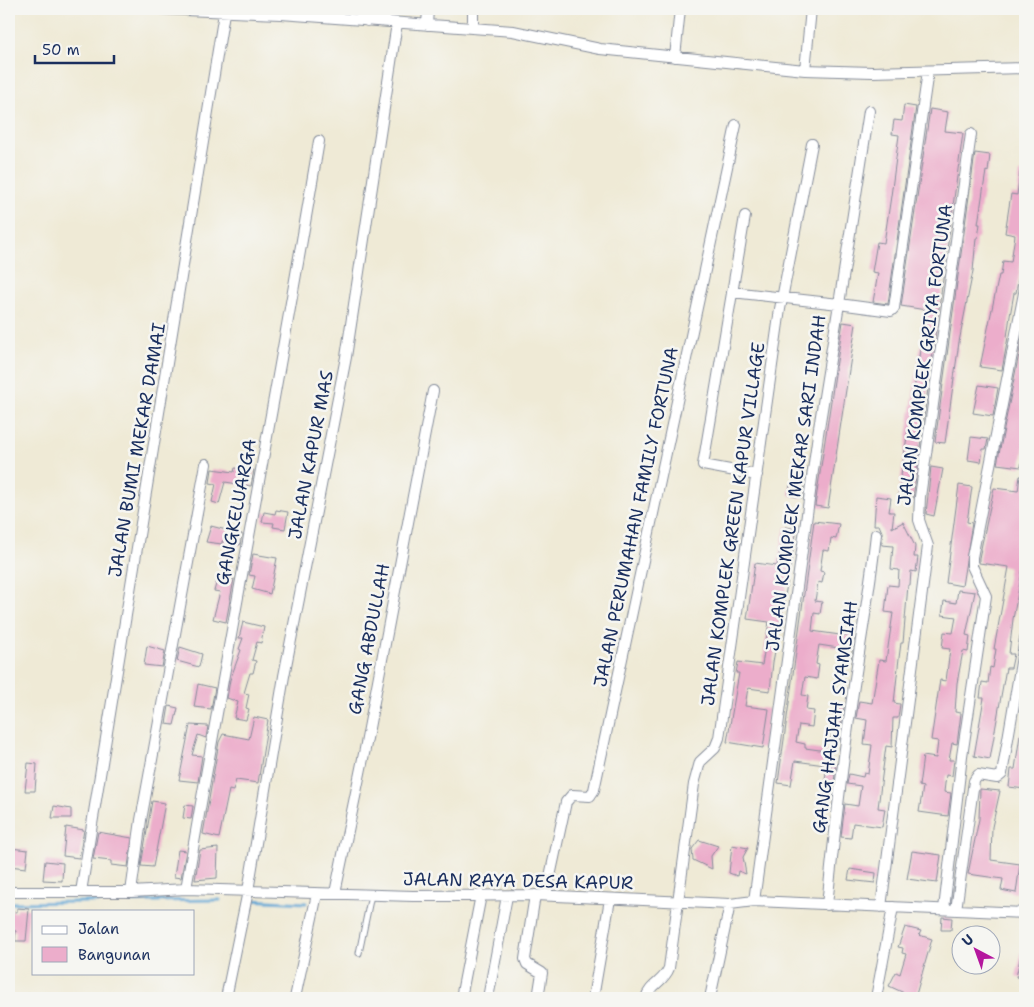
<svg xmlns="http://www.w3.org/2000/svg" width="1034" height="1007" font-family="'Shantell Sans',sans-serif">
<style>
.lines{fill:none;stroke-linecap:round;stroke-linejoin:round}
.stream{stroke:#5da5d4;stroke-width:3}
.building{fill:#ecadcb}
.lane-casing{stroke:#858c9a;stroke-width:7}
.street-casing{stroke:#858c9a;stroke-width:12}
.lane{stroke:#fff;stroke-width:5}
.street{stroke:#fff;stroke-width:10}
.labels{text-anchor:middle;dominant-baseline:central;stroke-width:5;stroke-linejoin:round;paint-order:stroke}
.street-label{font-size:18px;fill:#1b2f5e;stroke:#f6f6f2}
</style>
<rect width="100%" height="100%" fill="#f6f6f2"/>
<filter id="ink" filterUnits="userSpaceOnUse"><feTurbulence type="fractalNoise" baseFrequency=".02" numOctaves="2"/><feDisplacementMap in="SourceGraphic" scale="10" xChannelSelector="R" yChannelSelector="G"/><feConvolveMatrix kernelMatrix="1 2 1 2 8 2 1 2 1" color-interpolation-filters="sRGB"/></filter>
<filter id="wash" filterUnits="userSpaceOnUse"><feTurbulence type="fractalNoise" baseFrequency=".0096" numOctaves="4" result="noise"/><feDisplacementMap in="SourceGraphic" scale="20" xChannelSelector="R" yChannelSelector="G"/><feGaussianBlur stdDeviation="1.12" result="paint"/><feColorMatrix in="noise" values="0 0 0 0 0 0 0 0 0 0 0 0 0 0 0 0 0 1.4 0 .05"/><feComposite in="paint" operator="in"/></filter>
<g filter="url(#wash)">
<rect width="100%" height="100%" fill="#efead6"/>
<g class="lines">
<path class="stream" d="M249 900 306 903
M9 903 220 900"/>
</g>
<g id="blocks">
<path class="building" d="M904 105 916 107 888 304 873 302 878 273 872 272 877 242 884 243 891 196 899 135 892 134 894 120 902 121Z
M930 109 948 112 945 131 963 133 913 498 898 496 926 310 901 306Z
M975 153 990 155 988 172 986 171 978 224H980L978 238H976L973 271 959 342 945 443 935 442Z
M1020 172 1025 173V251H1023L1016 293H1014L1010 316 1007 337H1008L1002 370 980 367 999 275H1001L1003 261 1011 262 1015 235 1005 233 1011 194 1017 195Z
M843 322 856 324 828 508 815 506Z
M1022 339H1025V437L1021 467 997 464Z
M979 385 998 388 993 416 973 413Z
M971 437 988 439 986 449H983L981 462 968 460Z
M931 467 943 469 934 516 926 514Z
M235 468 254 470 251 486 225 482 219 504 212 502 216 484 210 483 212 469 234 472Z
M1020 476H1025V556L1013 619 1009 654H1014L1011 668H1006L990 759 974 756 984 698H980L982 682 988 683 990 667 993 668 996 649H994L1009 567 979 563V558L994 488 1018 491Z
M790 485 804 487 802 498 789 495Z
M959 485 972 487 967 522 972 523 962 586 946 583Z
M876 496 891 498 889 512H894L892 528 903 522 915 546 914 557H918L916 572 911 571 910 585H908L903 643H901L899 658 894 703 900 704 898 718H893L892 747 886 746 882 776 878 808 885 809 882 827 853 823 851 838 841 837 845 804 858 806 861 786 847 784 849 774 863 777 864 773 868 774 872 745 864 744 867 720 856 718 859 701 872 703 879 660 886 661 893 613 885 612 888 585 898 586 899 570 891 569 893 546 882 545V532L879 525H874Z
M276 510 288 512 285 529 273 527 274 523 262 522 264 512 275 514Z
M814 521 839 524 836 539 831 538 829 551 823 550 820 571 824 572 822 583 818 582 815 601 822 602 820 614 814 613 812 631 847 636 848 631 855 632 851 659 843 658 845 649 819 645 816 664 819 665 817 679 805 677 802 695 808 696 806 710 814 711 812 727 799 725 796 742 805 744V748L827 751 825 765 795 761 791 785 778 783Z
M211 526 242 534 240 545 222 541V544L206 542Z
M785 527 797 529 773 662 770 691 748 688 745 706 769 709 763 748 727 742 739 673H736L738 662 762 665 766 640 769 622 747 619 755 563 777 566Z
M253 554 277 558 270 594 252 589 255 576 249 575Z
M218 577 234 579 226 622 213 619 220 592 214 591Z
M958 590 975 592 966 635 970 636 968 652 963 651 957 683 955 712 961 713 957 744 952 743 949 760H954L952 776 946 775 944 792 951 793 948 816 919 812 923 787 919 786 923 756 936 758 938 741 931 740 940 680 946 681 950 649 942 648 944 632 953 633 956 617 942 615 944 601 956 603Z
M243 622 264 627 261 643 257 642 252 660 256 661 253 673H250L244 693 249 694 246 708 249 709 246 720 234 718 238 702 227 698 230 680 241 650 239 649 243 638H239Z
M147 646 165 651 162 667 144 665Z
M180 647 202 654 199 667 177 661Z
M198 684 215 688 211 709 194 707Z
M169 706 178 708 174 725 166 724Z
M836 706 844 707 839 740 831 739Z
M254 717 268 720 258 783 236 780 233 791 229 790 219 838 203 834 219 742 223 734 249 739Z
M190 725 208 726 206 738 198 735 192 755 202 756 198 782 179 780Z
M1020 735H1025V789L1009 787 1011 769H1015Z
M28 763 37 764 35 791H25Z
M827 765 836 767 833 789 824 787Z
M980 789 1000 791 992 827 991 860 1020 864 1016 893 1001 890 1003 879 968 874 979 819Z
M152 801 165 803 153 867 141 866Z
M185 805 193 806 191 819 183 818Z
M54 806 71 809V818H52Z
M66 827 84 830 79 858 63 856Z
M98 832 132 838 128 867 111 865V861L93 859Z
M699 840 718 846 711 856 712 869 693 860 692 849Z
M732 845 748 848 743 857 746 874 738 871 737 876 729 873Z
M10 848 28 850 26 868 9 866Z
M218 848 217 878 195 880 200 850Z
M178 850 186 851 181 878 174 877Z
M912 851 941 855 937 883 907 879Z
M45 861 63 863 62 881 43 880Z
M850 869 876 873 875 883 848 880Z
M17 908 29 909 26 941H15L16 931 9 930V911L17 912Z
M942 917 952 918 951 930H941Z
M905 927 921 931 919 935 932 939 915 998 889 986 896 972 900 974 906 954 902 953 903 948 898 947Z
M1022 950H1025V979L1016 977Z"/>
</g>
</g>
<g filter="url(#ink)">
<use href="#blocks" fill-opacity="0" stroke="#858c9a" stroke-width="1"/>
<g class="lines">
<defs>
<path id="lane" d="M359 953 371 895"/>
<path id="street" d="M160 9 281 14 513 31 600 49 805 70 872 72 1025 68
M367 21 368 9
M427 25 428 9
M473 28V9
M675 57 680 9
M805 70 811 9
M745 216 703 465 757 475
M732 292 839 304 869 111
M186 889C229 639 277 391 319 141
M9 892H131L186 889 413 896 535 895 730 904 754 901 1025 913
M81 892 224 13
M131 892 141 820 206 464
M335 893 365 749 433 391
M535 895 525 959 527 964 542 973 538 998
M546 895 566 802 572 795 590 796 594 790 736 125
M754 901 818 434 839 304 891 311 894 308 928 71
M827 905C834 839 841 772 851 706 859 648 870 591 876 534
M881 907 928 546 919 520 920 497 971 134
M944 909 962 756 986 596 972 566V557L1025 288
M956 910 974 781 978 775 997 778 1002 774 1025 639
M226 998 248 891 284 676 346 357 397 23
M295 998 317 894
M461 998 481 895
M488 998 507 896
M593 998 610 899
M646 998C650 984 664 982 669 968L694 784 700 762 715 748 719 738 780 309 812 144
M710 998 730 904
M876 998 893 907"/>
</defs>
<use href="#lane" class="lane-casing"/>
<use href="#street" class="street-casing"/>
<use href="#lane" class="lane"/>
<use href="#street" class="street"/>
</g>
</g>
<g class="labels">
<g class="street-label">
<text transform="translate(925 355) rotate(-82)">JALAN KOMPLEK GRIYA FORTUNA</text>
<text transform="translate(137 450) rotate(-80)">JALAN BUMI MEKAR DAMAI</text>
<text transform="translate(311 455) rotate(-79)">JALAN KAPUR MAS</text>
<text transform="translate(796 483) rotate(-82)">JALAN KOMPLEK MEKAR SARI INDAH</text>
<text transform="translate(236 512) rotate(-79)">GANGKELUARGA</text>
<text transform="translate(636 517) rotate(-78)">JALAN PERUMAHAN FAMILY FORTUNA</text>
<text transform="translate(733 524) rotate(-82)">JALAN KOMPLEK GREEN KAPUR VILLAGE</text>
<text transform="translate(369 639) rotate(-79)">GANG ABDULLAH</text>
<text transform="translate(835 717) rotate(-82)">GANG HAJJAH SYAMSIAH</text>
<text transform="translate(518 881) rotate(1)">JALAN RAYA DESA KAPUR</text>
</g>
</g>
<rect width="1034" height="1007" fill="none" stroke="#f6f6f2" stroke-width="30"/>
<rect x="32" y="910" width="162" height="65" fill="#f6f6f2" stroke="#9ea6b7"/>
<rect x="42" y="926" width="25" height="8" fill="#ffffff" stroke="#9ea6b7"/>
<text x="78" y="934" font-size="15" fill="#1b2f5e">Jalan</text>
<rect x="42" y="947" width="25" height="15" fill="#ecadcb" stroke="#9ea6b7"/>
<text x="78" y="960" font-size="15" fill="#1b2f5e">Bangunan</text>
<g transform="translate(976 950) rotate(319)"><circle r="24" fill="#f6f6f2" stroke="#9ea6b7"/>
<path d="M0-4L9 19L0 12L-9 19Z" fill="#b5179e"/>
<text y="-8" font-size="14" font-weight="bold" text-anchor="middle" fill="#1b2f5e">U</text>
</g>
<path d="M35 55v8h79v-8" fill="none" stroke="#1b2f5e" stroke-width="2.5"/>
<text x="42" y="55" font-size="15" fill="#1b2f5e" stroke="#f6f6f2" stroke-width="4" paint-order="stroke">50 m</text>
</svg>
